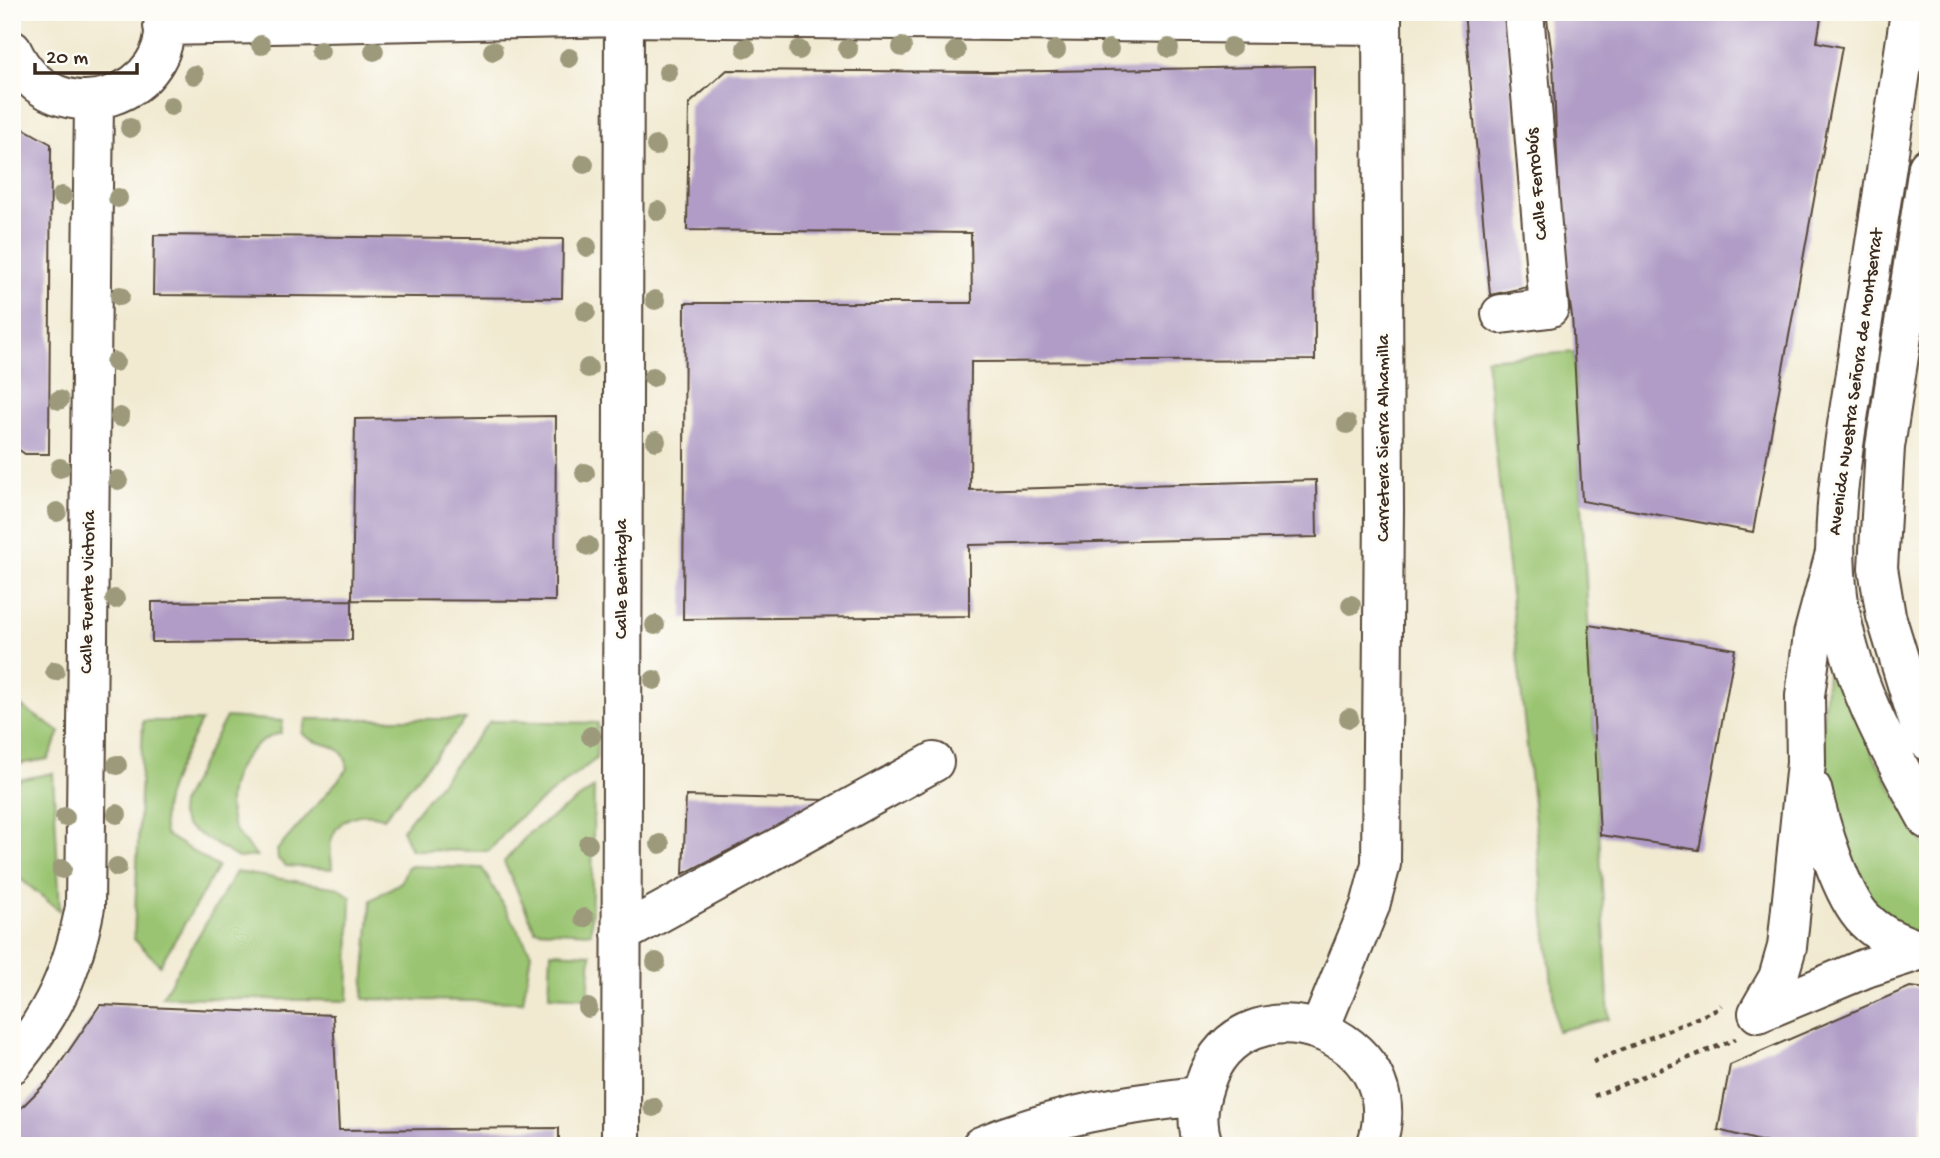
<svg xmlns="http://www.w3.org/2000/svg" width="1940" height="1158" font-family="'Gochi Hand',sans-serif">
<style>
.green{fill:#9ac471;stroke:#6a7748;stroke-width:2}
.building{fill:#b09cc6}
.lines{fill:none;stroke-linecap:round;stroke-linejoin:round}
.minor-casing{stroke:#564739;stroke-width:42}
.major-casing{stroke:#564739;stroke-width:42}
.path{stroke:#564739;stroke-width:4.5;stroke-dasharray:5 5;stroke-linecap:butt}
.minor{stroke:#fff;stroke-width:38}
.major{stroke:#fff;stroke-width:38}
.tree{fill:#9d9a7c}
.labels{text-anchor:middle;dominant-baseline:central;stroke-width:6;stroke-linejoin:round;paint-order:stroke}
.street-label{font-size:19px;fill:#3b2a1e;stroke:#fdfcf7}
</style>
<rect width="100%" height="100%" fill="#fdfcf7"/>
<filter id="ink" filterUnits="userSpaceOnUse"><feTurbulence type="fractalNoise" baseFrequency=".0143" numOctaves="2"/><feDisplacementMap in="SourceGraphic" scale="14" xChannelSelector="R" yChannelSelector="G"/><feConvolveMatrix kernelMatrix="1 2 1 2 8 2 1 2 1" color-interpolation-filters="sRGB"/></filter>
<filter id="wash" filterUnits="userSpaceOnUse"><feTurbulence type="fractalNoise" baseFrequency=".00686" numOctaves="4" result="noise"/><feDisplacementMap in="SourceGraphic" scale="28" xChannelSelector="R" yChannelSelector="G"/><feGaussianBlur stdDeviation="1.57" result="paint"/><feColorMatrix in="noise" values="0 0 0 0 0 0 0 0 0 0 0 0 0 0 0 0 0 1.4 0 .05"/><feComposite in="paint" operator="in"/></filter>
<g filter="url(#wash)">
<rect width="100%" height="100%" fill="#f1ead1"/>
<path class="green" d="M1574 352 1609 1019 1557 1031 1486 359Z
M1830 638 1872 753 1928 852V932L1903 931 1866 901 1827 787 1822 732Z
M12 700 60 732 48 759 12 765Z
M226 717 283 721 281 733C244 742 219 788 233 825 238 838 248 846 257 856L238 858 186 826 180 815 181 803Z
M307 719H466L384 818C362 810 338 816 331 841 329 849 332 860 332 869L286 866 278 859 277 850 348 769C343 736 317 750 302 733Z
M143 721H201C186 754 156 797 165 834L218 867 160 965 134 939Z
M490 721 598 723 596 759 515 821 489 851 411 850 402 830Z
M53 773 60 911 12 872V781Z
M594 788 591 933 535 930 504 862 529 833Z
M408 866 482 868 531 953 523 1002 363 999 371 900 401 882Z
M236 872 339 888 351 897 348 1001 162 997Z
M551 952 591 954 588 998 549 996Z"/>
<g id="blocks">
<path class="building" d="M1464 12H1504L1514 116 1528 287 1490 295Z
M1546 12H1822L1817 42 1842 47 1753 532 1582 501 1572 316 1561 247 1553 63Z
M1314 66 1315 360 971 362 970 490 1316 480 1317 537 969 545V616L683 619 685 303H972L971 233 687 230 689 104 727 70 991 72Z
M12 122 51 144 49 454H25L12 445Z
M154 235 563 239 562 298 153 295Z
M556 416 555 601 352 600 355 419Z
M352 600V640L152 642V602Z
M1589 625 1735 649 1699 850 1600 835Z
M686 796 827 800 683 874Z
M1910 987 1928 989V1046L1919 1146H1779L1718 1130 1730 1065Z
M100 1005 333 1015 339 1130 559 1128V1146H12V1117L48 1081Z"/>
</g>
</g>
<g filter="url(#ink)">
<use href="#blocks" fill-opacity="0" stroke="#564739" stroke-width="2"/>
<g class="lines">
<defs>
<path id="minor" d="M163 26 623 17 1382 25
M12 50C55 143 182 92 162 12
M1501 314 1549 308 1524 12
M1812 789C1819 821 1841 897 1865 920 1880 935 1897 942 1917 949
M621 934 934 762
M1758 1013 1778 978 1787 947 1806 763 1805 696 1813 635 1835 553
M1758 1013 1866 968 1928 948
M12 1064C54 1012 72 973 85 907L94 101
M621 1146 624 12"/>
<path id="major" d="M1910 12C1893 126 1876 239 1858 353 1847 432 1828 515 1838 595 1847 676 1889 750 1928 820
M1928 167 1885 447 1878 568 1886 616 1920 727 1928 741
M1320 1028 1370 906 1381 864 1384 509 1382 12
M981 1146C1052 1116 1124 1104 1200 1096
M1204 1146C1195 1125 1198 1103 1205 1083 1241 972 1417 1033 1376 1146"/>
</defs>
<use href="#minor" class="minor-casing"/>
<use href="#major" class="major-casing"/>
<path class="path" d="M1593 1062 1716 1010 1721 1005
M1594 1096 1736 1039"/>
<use href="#minor" class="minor"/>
<use href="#major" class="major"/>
</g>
<g class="tree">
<circle cx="261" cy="45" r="10"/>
<circle cx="902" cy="47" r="10"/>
<circle cx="1231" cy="47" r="10"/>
<circle cx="746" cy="48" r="10"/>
<circle cx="1169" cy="48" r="10"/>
<circle cx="848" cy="49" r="10"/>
<circle cx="1109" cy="49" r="10"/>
<circle cx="799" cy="50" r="10"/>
<circle cx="1056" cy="50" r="10"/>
<circle cx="320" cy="51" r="10"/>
<circle cx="374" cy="51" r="10"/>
<circle cx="493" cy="51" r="10"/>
<circle cx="956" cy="51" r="10"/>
<circle cx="569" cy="58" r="10"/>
<circle cx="668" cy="72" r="10"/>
<circle cx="194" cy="75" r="10"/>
<circle cx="171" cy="106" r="10"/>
<circle cx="130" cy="128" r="10"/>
<circle cx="656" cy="146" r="10"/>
<circle cx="584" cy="164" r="10"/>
<circle cx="62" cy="196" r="10"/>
<circle cx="118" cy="198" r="10"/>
<circle cx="658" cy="211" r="10"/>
<circle cx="587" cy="247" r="10"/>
<circle cx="120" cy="296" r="10"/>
<circle cx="655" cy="300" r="10"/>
<circle cx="586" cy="312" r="10"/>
<circle cx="115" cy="362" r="10"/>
<circle cx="588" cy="368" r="10"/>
<circle cx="653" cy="377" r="10"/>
<circle cx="59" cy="400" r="10"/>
<circle cx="120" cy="417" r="10"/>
<circle cx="1347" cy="424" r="10"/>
<circle cx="656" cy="441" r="10"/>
<circle cx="60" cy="468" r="10"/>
<circle cx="585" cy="473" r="10"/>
<circle cx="118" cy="480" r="10"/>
<circle cx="57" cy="512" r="10"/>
<circle cx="588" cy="546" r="10"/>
<circle cx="115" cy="599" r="10"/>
<circle cx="1351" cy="605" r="10"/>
<circle cx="655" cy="625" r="10"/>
<circle cx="55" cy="671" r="10"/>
<circle cx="654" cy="680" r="10"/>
<circle cx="1349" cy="718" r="10"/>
<circle cx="591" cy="736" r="10"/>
<circle cx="117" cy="765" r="10"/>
<circle cx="117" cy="814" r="10"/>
<circle cx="65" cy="817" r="10"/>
<circle cx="588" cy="844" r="10"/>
<circle cx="660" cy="844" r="10"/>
<circle cx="117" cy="867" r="10"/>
<circle cx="62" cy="869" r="10"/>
<circle cx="584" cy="918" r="10"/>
<circle cx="656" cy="962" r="10"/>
<circle cx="588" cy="1008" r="10"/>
<circle cx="653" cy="1107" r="10"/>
</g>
</g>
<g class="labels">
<g class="street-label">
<text transform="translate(1538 184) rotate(-95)">Calle Ferrobús</text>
<text transform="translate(1857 382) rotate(-82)">Avenida Nuestra Señora de Montserrat</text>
<text transform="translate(1384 438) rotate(-90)">Carretera Sierra Alhamilla</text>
<text transform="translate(622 579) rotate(-90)">Calle Benitagla</text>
<text transform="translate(89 592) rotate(-89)">Calle Fuente Victoria</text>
</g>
</g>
<rect width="1940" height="1158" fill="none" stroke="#fdfcf7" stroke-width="42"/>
<path d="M35 63v10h102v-10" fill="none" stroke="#3b2a1e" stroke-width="3.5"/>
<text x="46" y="63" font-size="21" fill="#3b2a1e" stroke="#fdfcf7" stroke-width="5" paint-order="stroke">20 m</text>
</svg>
